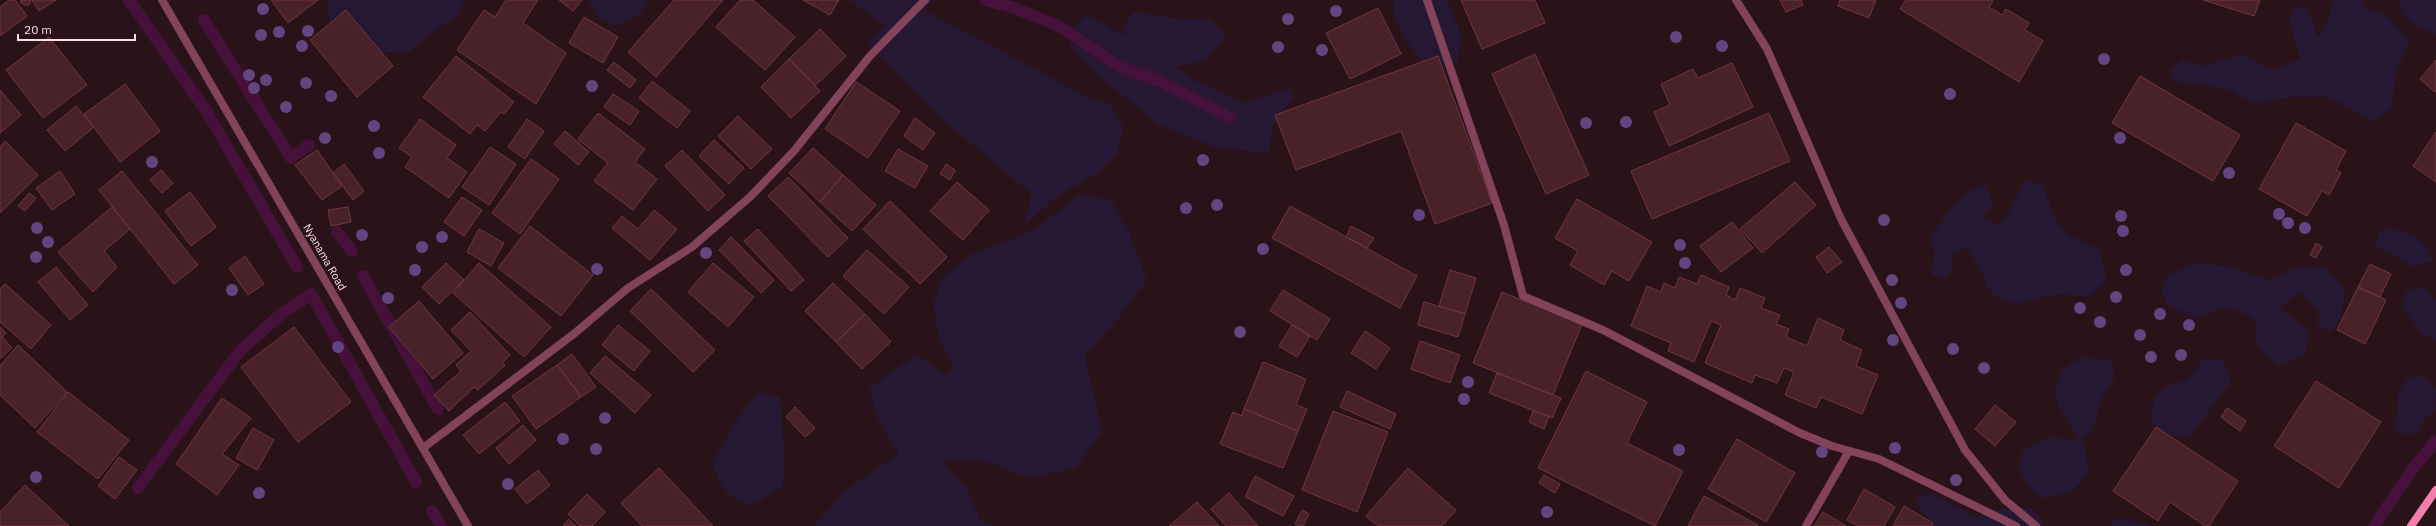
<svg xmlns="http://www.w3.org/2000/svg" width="2436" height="526" font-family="'IBM Plex Sans',sans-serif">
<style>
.green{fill:#261732}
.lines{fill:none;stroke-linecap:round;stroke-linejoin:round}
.stream{stroke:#451039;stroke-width:12}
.building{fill:#482129;stroke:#723542}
.minor{stroke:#83435b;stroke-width:8}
.tertiary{stroke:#83435b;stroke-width:8}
.secondary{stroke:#f37eac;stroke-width:8}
.tree{fill:#634681}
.labels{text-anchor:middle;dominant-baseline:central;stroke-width:3.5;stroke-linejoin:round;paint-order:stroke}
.street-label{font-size:11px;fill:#fcdee7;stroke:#291319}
</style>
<rect width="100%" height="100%" fill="#291319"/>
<path class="green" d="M327 0H465L457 16 424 38 410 52 356 54C337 37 327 27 327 0Z
M588 0H649L641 13 616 26 598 17Z
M850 0H932L926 11 1093 100 1110 103 1124 128 1116 155 1094 176 1056 197 1025 225 1031 193 944 121 868 43 885 26Z
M1394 0H1447L1462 37 1457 63 1429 68C1415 52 1388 23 1394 0Z
M2334 0H2360L2366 10 2387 15 2410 42 2396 71 2392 108 2374 122 2329 97H2292L2254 104 2228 89 2179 82 2170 76 2173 68 2183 60 2200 66 2243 55 2274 71 2300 58 2289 21 2295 8 2306 6 2318 37 2328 20Z
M2398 0H2436V34C2418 27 2401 21 2398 0Z
M1134 12 1174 18 1210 19 1226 36 1206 60 1175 67 1196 81 1242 103 1290 88 1294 97 1273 124 1269 153 1214 147 1158 124 1101 78 1070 46 1077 22 1088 15 1125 36 1124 25Z
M2024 181 2043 184 2053 215 2067 234 2099 250 2107 281 2089 297 2057 294 2016 304 1998 298 1987 287 1981 271 1967 248 1953 254 1951 272 1945 279 1931 275 1935 249 1930 238C1945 215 1959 194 1985 184L1993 203 1983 217 1998 226 2010 211Z
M1079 195 1111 200 1129 232 1147 280 1117 320 1085 355 1102 432 1076 468 1029 478 982 460 942 461 967 489 980 520 996 526H814L846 490 899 454 878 420 869 389 886 375 918 355 947 376 954 366 940 342 933 304 943 277 974 253 1033 231Z
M2386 229C2413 233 2422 236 2433 261L2414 267 2375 246 2379 233Z
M2193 263 2225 266 2270 280 2297 267 2326 268 2345 290 2340 320 2330 332 2316 323 2320 313 2300 292 2279 307 2309 332 2305 355 2278 365C2261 352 2252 346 2257 323 2230 301 2224 308 2193 318L2167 304 2161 289 2168 276Z
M2425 287 2436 300V341L2423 335 2401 306 2406 291Z
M2082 357 2111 361 2115 377 2101 399 2093 430 2080 440 2084 441 2089 473 2072 492 2041 498 2033 492 2019 472 2022 451 2047 437 2079 440 2059 407 2054 393 2062 370Z
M2204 359H2223L2231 382 2191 435 2164 437 2150 417 2154 400 2164 387 2188 380Z
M2423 376 2436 390 2435 411 2424 420 2417 434 2396 433 2398 394 2407 378Z
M758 392 780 397 785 461 783 487 750 506C724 495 723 489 712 464L734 424Z
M1929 492 1977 517 2000 509 2031 508 2043 521 2044 526H1932L1915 500Z
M2117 517 2151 526H2110Z"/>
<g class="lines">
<path class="stream" d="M129 0 207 112 297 267
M985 0 1014 8 1059 26 1120 67 1160 81 1230 118
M204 20 291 158 309 145
M337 232 352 251
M363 276 438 409
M138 488 240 351 281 314 311 294 416 482
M432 511 441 526
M2374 526 2414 467 2436 441"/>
</g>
<path class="building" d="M9 0H15L27 16 0 36V7Z
M21 0H31L29 5H25L21 3Z
M32 0H56L39 11Z
M271 0H318L288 23Z
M506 0H538L523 23 566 53 536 104 457 50 484 10 495 17Z
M559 0H582L573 11Z
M674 0H723L656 77 628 52Z
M740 0H753L795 37 765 70 716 27Z
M803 0H839L830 15Z
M1461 0H1535L1545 23 1482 49Z
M1780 0H1801L1803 5 1786 12Z
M1840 0H1876L1869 18 1838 6Z
M1906 0H1991L1993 1 1989 7 2002 15 2006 9 2029 23 2025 30 2043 41 2019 82 1900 9Z
M2203 0H2260L2254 16Z
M1378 8 1401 54 1350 79 1326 33Z
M346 10 393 66 357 97 310 40Z
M584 17 618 37 603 63 569 43Z
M820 29 846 56 815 86 789 59Z
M49 37 87 85 43 118 6 70Z
M1535 54 1589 175 1546 194 1492 74Z
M456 56 514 102 504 114 501 112 485 131 477 125 470 134 423 97Z
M1438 56 1492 203 1435 224 1401 131 1296 170 1275 115Z
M789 59 820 91 791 118 761 87Z
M2436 60V91L2435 92 2420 79Z
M614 62 636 80 630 88 607 70Z
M1732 63 1753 107 1669 146 1654 112 1670 105 1661 84 1693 69 1698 78Z
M2140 76 2240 135 2213 181 2112 123Z
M652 81 690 111 677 128 639 98Z
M856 82 900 111 868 158 825 129Z
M125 84 160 131 120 162 84 114Z
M0 90 21 115 0 133Z
M613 94 639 111 630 125 604 107Z
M76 106 94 127 65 151 47 130Z
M598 113 645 149 635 162 657 179 633 210 594 181 608 163 578 139Z
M1769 113 1790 161 1652 219 1631 171Z
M738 116 772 149 751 169 718 136Z
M915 118 935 133 923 150 904 136Z
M420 119 456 145 447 158 467 172 449 198 405 167 412 157 399 148Z
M527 119 544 131 525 159 508 147Z
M2296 123 2346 151 2336 170 2341 173 2329 195 2322 191 2307 216 2259 189Z
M565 131 589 152 578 165 554 144Z
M2436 132V182L2413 166Z
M714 140 744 168 729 184 699 156Z
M5 141 38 175 0 213V147Z
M490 147 516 164 489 205 462 187Z
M813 148 843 175 820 202 789 173Z
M898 149 928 166 915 188 885 171Z
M317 150 342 186 322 200 295 165Z
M682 150 725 195 708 211 665 166Z
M531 159 559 179 520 234 492 213Z
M344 164 364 191 353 200 333 173Z
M946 164 955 170 950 180 940 174Z
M161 170 173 183 162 193 150 180Z
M60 171 75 194 52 210 36 188Z
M122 171 198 265 174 284 99 190Z
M843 175 876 205 852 231 820 202Z
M788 177 848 238 828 257 768 196Z
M957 182 989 210 963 240 930 211Z
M1795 182 1816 205 1762 253 1740 229Z
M190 192 216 227 191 246 165 211Z
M29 193 36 198 25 211 18 206Z
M462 197 482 210 464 236 444 222Z
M1577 199 1652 242 1629 281 1612 271 1604 285 1570 265 1578 251 1555 238Z
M890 201 947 257 920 284 863 229Z
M1290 206 1417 276 1400 308 1272 238Z
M112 207 130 229 104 251 117 267 93 292 58 252Z
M348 207 351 222 331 226 328 210Z
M654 210 677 229 650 260 612 228 622 216 638 229Z
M1732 222 1753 248 1721 272 1700 246Z
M530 226 593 275 561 316 498 268Z
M1351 226 1374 238 1367 248 1346 237Z
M479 229 504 243 491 266 467 252Z
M758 229 804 280 791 291 744 241Z
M731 237 774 280 761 293 719 250Z
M2316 243 2322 247 2316 258 2310 255Z
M1829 247 1842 262 1827 273 1816 257Z
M867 250 909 287 884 314 843 276Z
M245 256 264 284 248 295 229 268Z
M446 263 464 280 439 304 422 287Z
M479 263 551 327 524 357 453 293Z
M713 263 754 297 728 327 688 292Z
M2370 264 2391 274 2380 297 2358 287Z
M56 267 88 305 70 320 38 282Z
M1450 270 1476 278 1465 314 1439 306Z
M1701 275 1729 287 1726 295 1735 300 1740 288 1765 298 1761 308 1780 315 1776 324 1789 329 1786 337 1807 346 1818 318 1844 330 1840 340 1862 350 1856 366 1878 375 1862 414 1821 397 1816 408 1785 395 1794 372 1784 368 1777 383 1755 375 1752 383 1705 363 1721 325 1711 321 1694 362 1668 351 1671 343 1631 326 1647 286 1661 292 1664 283 1675 288 1679 277 1697 284Z
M833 283 865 314 836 342 805 311Z
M5 284 51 325 31 349 0 322V289Z
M2358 287 2386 300 2365 344 2337 330Z
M651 289 715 350 693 372 630 311Z
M1283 290 1330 319 1317 340 1270 311Z
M1502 292 1582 324 1553 395 1473 363Z
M419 301 463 353 433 379 389 327Z
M1424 302 1465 314 1458 337 1418 325Z
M470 312 510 355 502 363 505 365 478 390 474 387 449 411 434 395 461 371 456 365 471 351 451 330Z
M865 314 891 342 862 369 836 342Z
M618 325 650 351 634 371 602 345Z
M1292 325 1310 336 1297 357 1279 346Z
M0 327 6 333 2 337 12 348 0 359Z
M294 327 351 402 298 442 241 367Z
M1365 331 1390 348 1376 369 1351 353Z
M1420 341 1460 355 1450 383 1411 369Z
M18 345 67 392 35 428 0 395V366Z
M572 354 596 387 581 397 557 365Z
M605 356 651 395 635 413 590 373Z
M1263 362 1306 379 1296 405 1307 409 1298 431 1244 409Z
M557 365 581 397 536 429 512 396Z
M1586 371 1647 402 1627 443 1683 471 1655 526 1538 468Z
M1497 373 1561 398 1552 418 1489 393Z
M2316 381 2381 422 2339 488 2274 446Z
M1347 391 1396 414 1390 429 1340 407Z
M68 392 129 440 98 479 37 432Z
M222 398 251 418 222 454 239 465 217 495 176 464Z
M505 402 520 421 479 454 463 435Z
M1995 405 2016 422 1995 446 1975 429Z
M795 407 815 428 805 437 786 417Z
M2227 408 2246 421 2240 431 2221 417Z
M1244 409 1298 431 1283 468 1220 444 1233 412 1242 416Z
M1333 411 1388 432 1357 512 1302 490Z
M1533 411 1549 416 1544 429 1529 422Z
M523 425 536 440 509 464 496 448Z
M2156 427 2238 481 2209 526H2205L2170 502 2158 521 2113 491Z
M253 428 274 440 257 470 236 458Z
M1737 439 1795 473 1766 522 1708 489Z
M119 457 137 470 115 499 98 486Z
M659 468 713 526H642L621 503Z
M1408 468 1456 510 1442 526H1378L1366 516Z
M538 470 550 485 527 504 515 489Z
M1544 475 1560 484 1555 493 1539 483Z
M1255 476 1294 496 1283 516 1245 497Z
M25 485 69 526H0V512Z
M1864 489 1895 507 1884 526H1858L1847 520Z
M1229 493 1258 526H1226L1211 509Z
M587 494 605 512 592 526H580L568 514Z
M1704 496 1758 525 1757 526H1688Z
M1197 502 1219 526H1169Z
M1904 506 1933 523 1932 526H1893Z
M1302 510 1309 514 1303 526H1299L1295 524Z
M1823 512 1846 526H1814Z
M569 519 576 526H563Z"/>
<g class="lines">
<path class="minor" d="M1427 0 1504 225 1523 296 1603 330 1800 433 1832 446 1879 459 2016 526
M1736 0 1767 49 1841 219 1965 450 2005 500 2036 526
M423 448 575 333 628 288 692 247 751 196 794 151 870 56 925 0
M1806 526 1849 451"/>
<path class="tertiary" d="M162 0 468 526"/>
<path class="secondary" d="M2411 526 2436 490"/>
</g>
<g class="tree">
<circle cx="263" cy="9" r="6"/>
<circle cx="1336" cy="11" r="6"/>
<circle cx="1288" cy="19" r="6"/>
<circle cx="308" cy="31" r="6"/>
<circle cx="279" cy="32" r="6"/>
<circle cx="261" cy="35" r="6"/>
<circle cx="1676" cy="37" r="6"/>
<circle cx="302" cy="46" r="6"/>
<circle cx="1722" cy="46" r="6"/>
<circle cx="1278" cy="47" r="6"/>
<circle cx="1322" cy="50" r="6"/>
<circle cx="2104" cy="59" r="6"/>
<circle cx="249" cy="75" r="6"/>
<circle cx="266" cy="80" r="6"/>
<circle cx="306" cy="83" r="6"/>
<circle cx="592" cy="86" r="6"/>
<circle cx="254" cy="88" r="6"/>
<circle cx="1950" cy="94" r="6"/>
<circle cx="331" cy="96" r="6"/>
<circle cx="286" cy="107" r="6"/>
<circle cx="1626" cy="122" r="6"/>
<circle cx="1586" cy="123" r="6"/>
<circle cx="374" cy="126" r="6"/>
<circle cx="325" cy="138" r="6"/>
<circle cx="2120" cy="138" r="6"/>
<circle cx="379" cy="153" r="6"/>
<circle cx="1203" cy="160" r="6"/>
<circle cx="152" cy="162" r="6"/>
<circle cx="2229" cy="173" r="6"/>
<circle cx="1217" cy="205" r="6"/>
<circle cx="1186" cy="208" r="6"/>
<circle cx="2279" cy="214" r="6"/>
<circle cx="1419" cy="215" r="6"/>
<circle cx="2121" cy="216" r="6"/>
<circle cx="1884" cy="220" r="6"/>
<circle cx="2288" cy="223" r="6"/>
<circle cx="37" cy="228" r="6"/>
<circle cx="2305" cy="228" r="6"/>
<circle cx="2123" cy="231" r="6"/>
<circle cx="362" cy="235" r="6"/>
<circle cx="442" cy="237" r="6"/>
<circle cx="48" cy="242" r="6"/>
<circle cx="1680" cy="245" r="6"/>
<circle cx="422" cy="247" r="6"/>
<circle cx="1263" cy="249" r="6"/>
<circle cx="706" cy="253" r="6"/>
<circle cx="36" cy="257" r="6"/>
<circle cx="1685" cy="263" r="6"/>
<circle cx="597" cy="269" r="6"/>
<circle cx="415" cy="270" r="6"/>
<circle cx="2126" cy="270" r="6"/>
<circle cx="1892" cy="280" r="6"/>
<circle cx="232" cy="290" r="6"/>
<circle cx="2116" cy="297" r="6"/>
<circle cx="388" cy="298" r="6"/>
<circle cx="1901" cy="303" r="6"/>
<circle cx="2080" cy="308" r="6"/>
<circle cx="2160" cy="314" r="6"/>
<circle cx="2100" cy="322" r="6"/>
<circle cx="2189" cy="325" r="6"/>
<circle cx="1240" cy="332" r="6"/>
<circle cx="2140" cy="335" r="6"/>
<circle cx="1893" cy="340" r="6"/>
<circle cx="338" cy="347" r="6"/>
<circle cx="1953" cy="349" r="6"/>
<circle cx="2181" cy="355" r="6"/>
<circle cx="2151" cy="357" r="6"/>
<circle cx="1984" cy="368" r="6"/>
<circle cx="1468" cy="382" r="6"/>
<circle cx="1464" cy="399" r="6"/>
<circle cx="605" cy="418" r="6"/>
<circle cx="563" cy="439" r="6"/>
<circle cx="1895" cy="448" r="6"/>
<circle cx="596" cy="449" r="6"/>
<circle cx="1679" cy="450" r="6"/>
<circle cx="1822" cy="452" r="6"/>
<circle cx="36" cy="477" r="6"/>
<circle cx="1956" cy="480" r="6"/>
<circle cx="508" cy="484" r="6"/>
<circle cx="259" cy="493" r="6"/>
<circle cx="1547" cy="512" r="6"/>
</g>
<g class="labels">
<g class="street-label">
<text transform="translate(325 257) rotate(60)">Nyanama Road</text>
</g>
</g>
<path d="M18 34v6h117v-6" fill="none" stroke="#fcdee7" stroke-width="2"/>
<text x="24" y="34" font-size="12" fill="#fcdee7" stroke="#291319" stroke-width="3" paint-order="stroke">20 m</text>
</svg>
